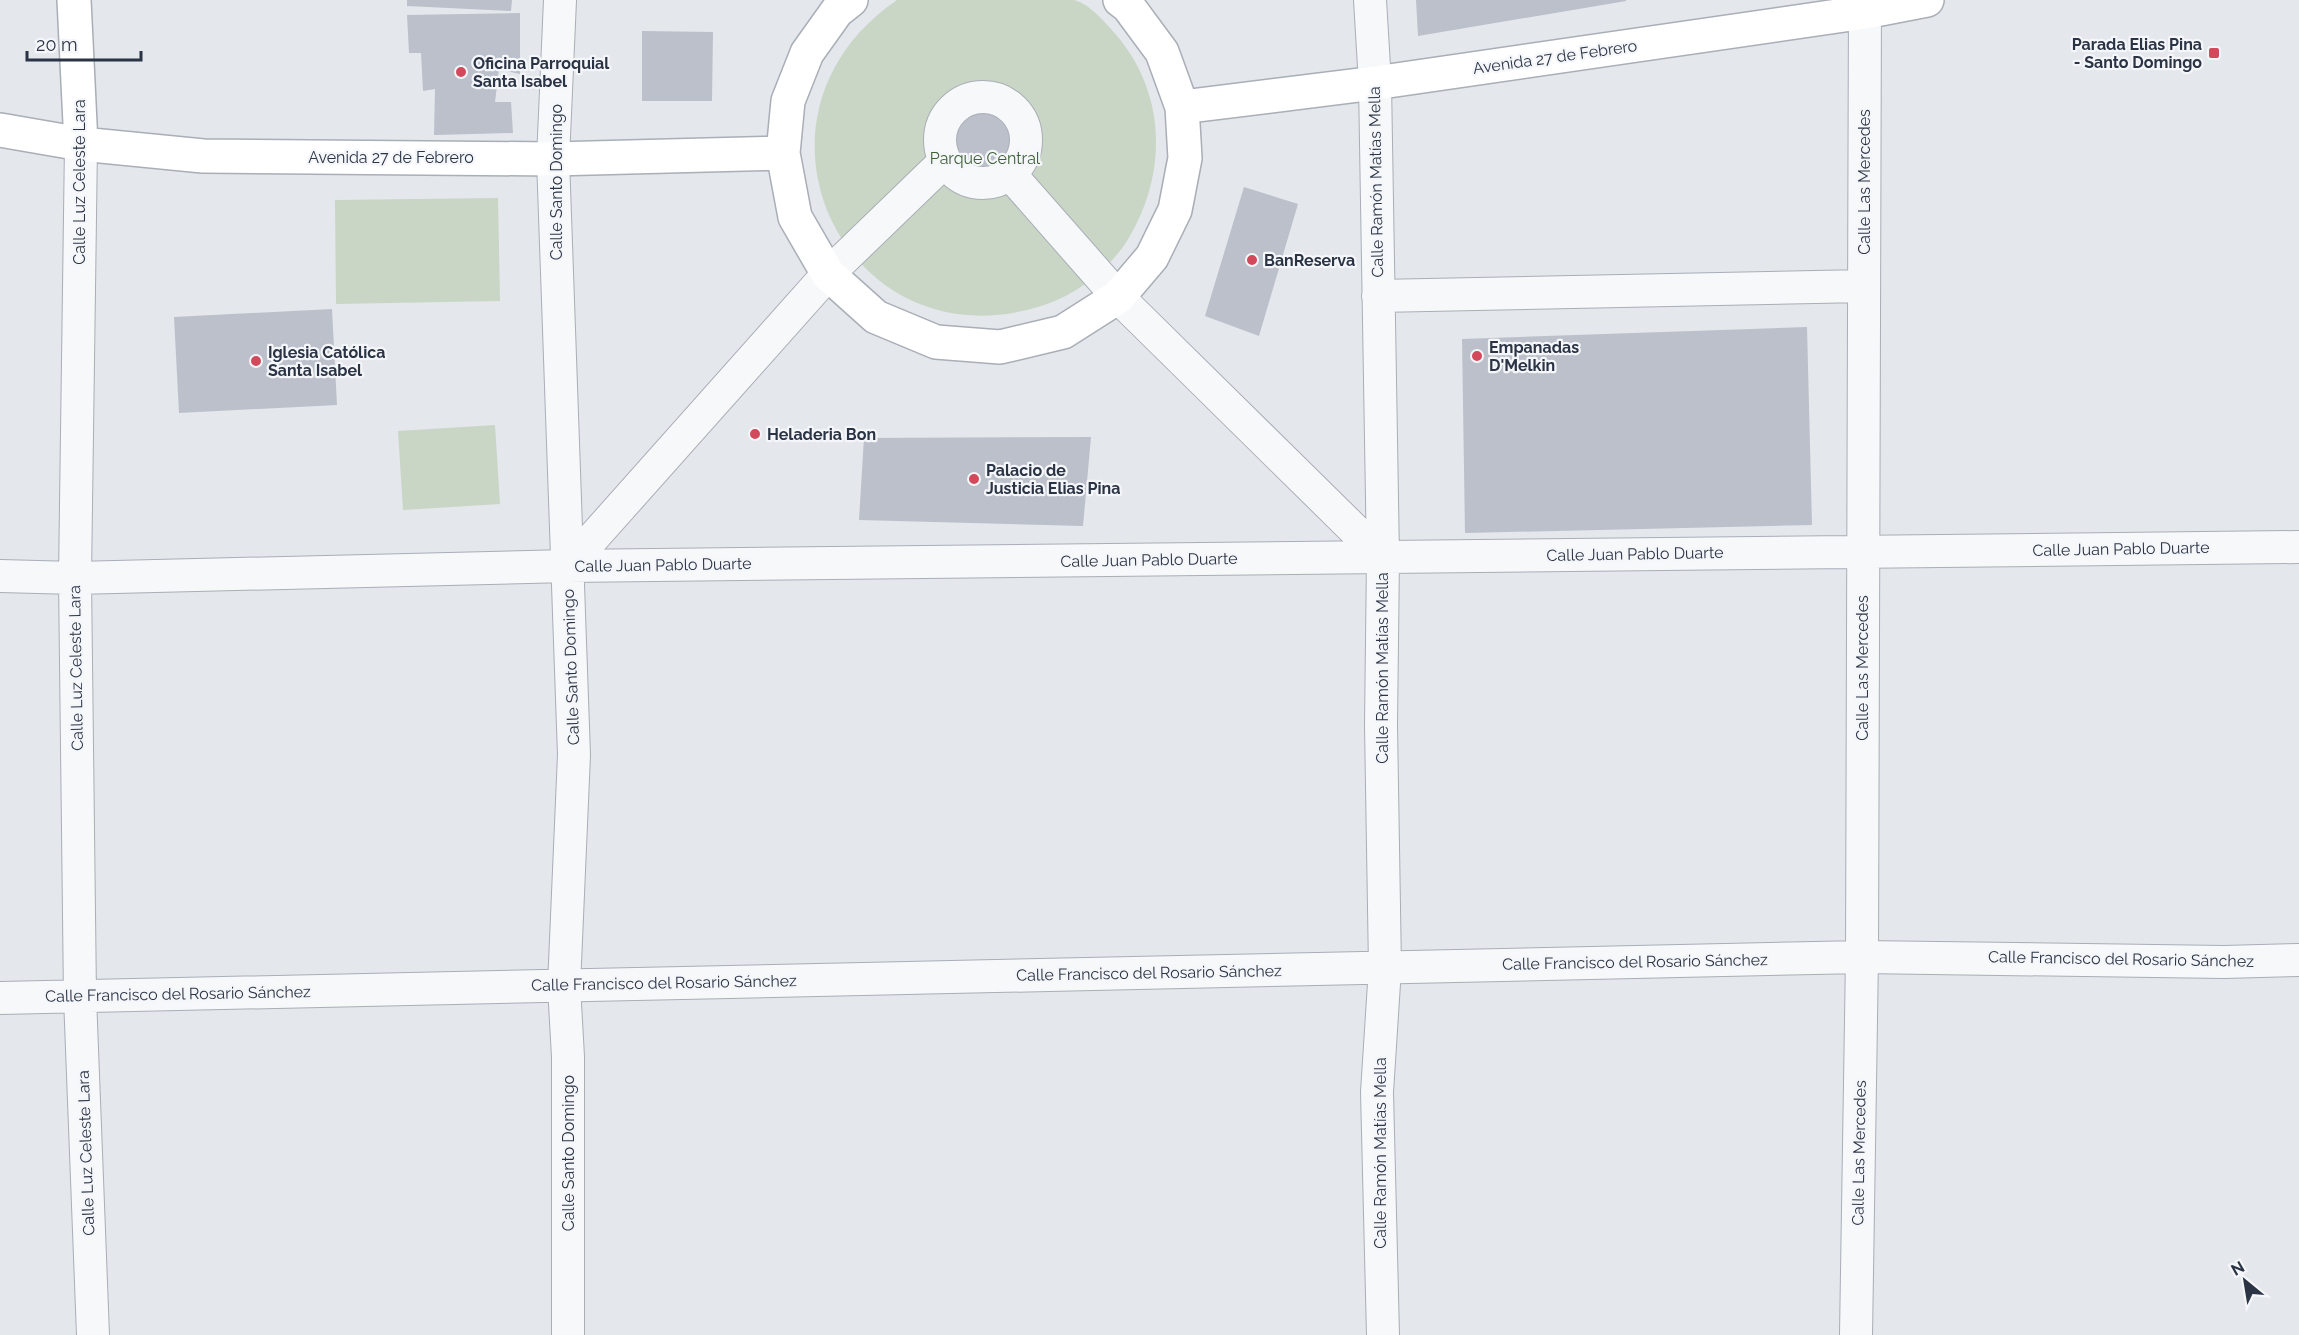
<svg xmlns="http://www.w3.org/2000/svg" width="2299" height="1335" font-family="Raleway,sans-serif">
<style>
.green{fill:#c9d6c5}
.building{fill:#bbc0ca}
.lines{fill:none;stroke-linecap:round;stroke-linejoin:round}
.street-casing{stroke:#a9aeb7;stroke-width:34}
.secondary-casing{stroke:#a9aeb7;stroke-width:36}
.street{stroke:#f7f8fa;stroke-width:32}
.secondary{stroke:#fff;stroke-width:33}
.poi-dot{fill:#d1495b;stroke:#f4f6f9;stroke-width:2}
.labels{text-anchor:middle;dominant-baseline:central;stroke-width:4.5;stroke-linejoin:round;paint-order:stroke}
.poi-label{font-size:16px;font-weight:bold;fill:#2b3445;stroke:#f4f6f9;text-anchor:start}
.street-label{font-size:16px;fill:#2b3445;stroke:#f4f6f9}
.park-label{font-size:16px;fill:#3f6138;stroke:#f4f6f9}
</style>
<rect width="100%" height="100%" fill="#e4e7ec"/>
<path class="green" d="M897 0C938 0 979 0 1020 0 1037 0 1056 0 1073 0 1087 2 1102 19 1111 29 1167 89 1169 173 1127 241 1107 272 1073 297 1038 307 845 365 726 117 897 0Z
M498 198 500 301 336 304 335 200Z
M495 425 500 504 403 510 398 431Z"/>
<path class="building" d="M407 0H512L511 11 407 6Z
M1416 0H1626V1L1418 36Z
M520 13V74L499 69 495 102H511L513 133 434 135 435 89 423 91 421 53H409L407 15Z
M642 31 713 32 712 101H642Z
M994 108 1011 126 1012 153 998 166 972 170 955 153 952 127 972 110Z
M1244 187 1298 204 1259 336 1205 316Z
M332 309 337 405 179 413 174 317Z
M1807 327 1812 525 1465 533 1462 339Z
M1091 437 1083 526 859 520 864 438Z"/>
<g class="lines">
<defs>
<path id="street" d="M560 0 553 159 574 755 564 986 568 1057V1335
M1370 0 1375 83 1383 558 1381 725 1385 968 1377 1092 1383 1335
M940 140a43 43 0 1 1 86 0a43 43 0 1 1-86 0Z
M81 144 75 578 80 997 93 1335
M1010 174 1118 297 1383 558
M1378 296 1864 286
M568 566 828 274 944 162
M0 576 75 578 568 566 2299 547
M0 998 1862 957 2224 962 2299 960
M1856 1335 1862 957 1865 0"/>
<path id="secondary" d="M74 0 81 144
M851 0 837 11 807 53 788 101 783 153 795 217 828 274 876 317 936 342 1000 347 1063 332 1118 297 1152 257 1175 210 1185 158 1182 107 1162 52 1128 6 1120 0
M1182 107 1375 83 1865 12 1927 0
M0 130 81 144 203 156 553 159 783 153"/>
</defs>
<use href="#street" class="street-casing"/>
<use href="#secondary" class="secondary-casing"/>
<use href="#street" class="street"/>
<use href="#secondary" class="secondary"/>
</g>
<g class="poi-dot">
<rect x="2208" y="47" width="12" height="12" rx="3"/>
<circle cx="461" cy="72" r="6"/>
<circle cx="1252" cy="260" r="6"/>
<circle cx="1477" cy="356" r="6"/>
<circle cx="256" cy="361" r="6"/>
<circle cx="755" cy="434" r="6"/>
<circle cx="974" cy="479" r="6"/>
</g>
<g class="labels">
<g class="poi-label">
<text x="2202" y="44" text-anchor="end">Parada Elias Pina<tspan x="2202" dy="18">- Santo Domingo</tspan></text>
<text x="473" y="63">Oficina Parroquial<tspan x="473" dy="18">Santa Isabel</tspan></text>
<text x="1264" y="260">BanReserva</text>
<text x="1489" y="347">Empanadas<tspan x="1489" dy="18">D'Melkin</tspan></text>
<text x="268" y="352">Iglesia Católica<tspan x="268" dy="18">Santa Isabel</tspan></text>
<text x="767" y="434">Heladeria Bon</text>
<text x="986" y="470">Palacio de<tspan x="986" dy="18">Justicia Elias Pina</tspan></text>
</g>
<g class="street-label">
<text transform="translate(1555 57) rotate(-8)">Avenida 27 de Febrero</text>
<text x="391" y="157">Avenida 27 de Febrero</text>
<text transform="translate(79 182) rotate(-90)">Calle Luz Celeste Lara</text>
<text transform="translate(556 182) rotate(-90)">Calle Santo Domingo</text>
<text transform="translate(1376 182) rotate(-91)">Calle Ramón Matías Mella</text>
<text transform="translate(1864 182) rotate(-90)">Calle Las Mercedes</text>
<text transform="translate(2121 549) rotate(-1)">Calle Juan Pablo Duarte</text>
<text transform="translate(1635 554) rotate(-1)">Calle Juan Pablo Duarte</text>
<text transform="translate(1149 560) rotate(-1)">Calle Juan Pablo Duarte</text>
<text transform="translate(663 565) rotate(-1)">Calle Juan Pablo Duarte</text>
<text transform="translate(571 667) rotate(-92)">Calle Santo Domingo</text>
<text transform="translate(76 668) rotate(-91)">Calle Luz Celeste Lara</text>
<text transform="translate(1382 668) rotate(-90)">Calle Ramón Matías Mella</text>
<text transform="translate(1862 668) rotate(-90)">Calle Las Mercedes</text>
<text transform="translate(2121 959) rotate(1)">Calle Francisco del Rosario Sánchez</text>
<text transform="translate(1635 962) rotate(-1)">Calle Francisco del Rosario Sánchez</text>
<text transform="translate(1149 973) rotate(-1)">Calle Francisco del Rosario Sánchez</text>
<text transform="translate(664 983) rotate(-1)">Calle Francisco del Rosario Sánchez</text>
<text transform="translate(178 994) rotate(-1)">Calle Francisco del Rosario Sánchez</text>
<text transform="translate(86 1153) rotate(-92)">Calle Luz Celeste Lara</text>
<text transform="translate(568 1153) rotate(-90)">Calle Santo Domingo</text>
<text transform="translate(1380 1153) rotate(-90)">Calle Ramón Matías Mella</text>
<text transform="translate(1859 1153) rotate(-89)">Calle Las Mercedes</text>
</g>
<g class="park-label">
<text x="985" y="158">Parque Central</text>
</g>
</g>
<g transform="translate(2245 1281) rotate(330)" stroke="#f4f6f9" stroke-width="4.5" paint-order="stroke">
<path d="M0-4.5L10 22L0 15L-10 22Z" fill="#2b3445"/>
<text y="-9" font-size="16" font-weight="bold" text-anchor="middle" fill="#2b3445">N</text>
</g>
<path d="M27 51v9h114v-9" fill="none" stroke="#2b3445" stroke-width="3"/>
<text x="36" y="51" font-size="18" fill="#2b3445" stroke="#f4f6f9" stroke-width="4.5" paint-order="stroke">20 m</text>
</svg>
